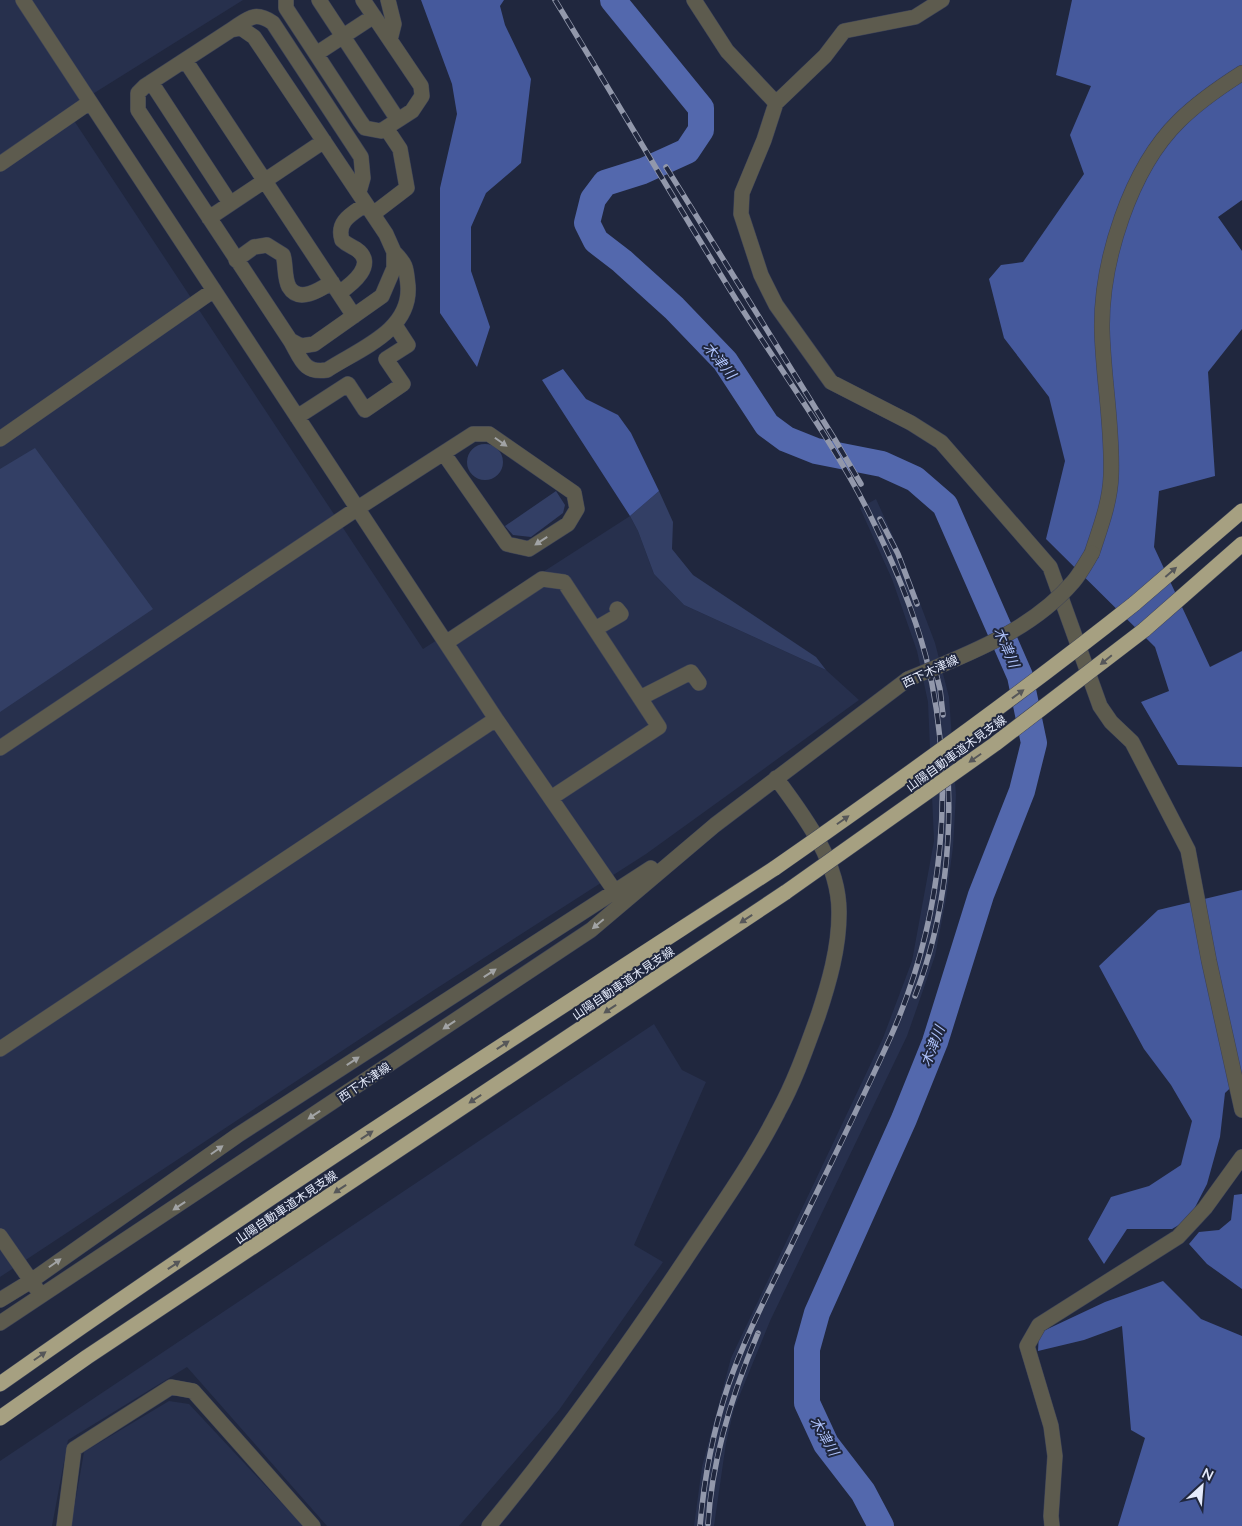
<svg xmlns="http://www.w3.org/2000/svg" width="1242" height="1526" font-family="Lato,'Noto Sans JP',sans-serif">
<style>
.built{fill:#27304d}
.green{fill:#333f65}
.forest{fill:#45599c}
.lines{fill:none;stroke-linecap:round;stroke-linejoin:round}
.river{stroke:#5368ad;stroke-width:26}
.minor-casing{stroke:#3c4258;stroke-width:16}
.highway-casing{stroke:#3c4258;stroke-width:16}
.minor{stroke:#5d5b4e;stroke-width:15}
.highway{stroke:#a6a081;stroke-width:15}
.rail-casing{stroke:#9298ab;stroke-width:5.5}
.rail{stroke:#20273e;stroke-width:4;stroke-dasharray:11;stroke-linecap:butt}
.minor-bridge-casing{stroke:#3c4258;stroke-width:16;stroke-linecap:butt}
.highway-bridge-casing{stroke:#3c4258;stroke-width:16;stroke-linecap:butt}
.minor-bridge{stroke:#5d5b4e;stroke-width:15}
.highway-bridge{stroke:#a6a081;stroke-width:15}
.oneway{fill:#a1a3a4}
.oneway2{fill:#565759}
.labels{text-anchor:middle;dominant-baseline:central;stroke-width:4;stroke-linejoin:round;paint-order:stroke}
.street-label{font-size:12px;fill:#e5ebfb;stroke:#20273e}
.water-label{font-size:14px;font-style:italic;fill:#aec2fb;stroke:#20273e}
</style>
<rect width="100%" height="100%" fill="#20273e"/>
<path class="built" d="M0 0H243L67 110 423 649 630 516 638 531 654 574 684 605 826 670 859 700 646 854 434 990 0 1277Z
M876 499 902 556 935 643 949 697 956 795 953 847 946 899 935 956 907 1036 770 1321 734 1409 726 1443 714 1526H694L702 1467 731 1358 883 1038 912 961 934 841 928 702 917 651 892 579 860 508Z
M654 1024 682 1070 706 1082 634 1245 663 1262 559 1410 459 1526H327L187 1367 68 1440 52 1526H0V1461Z
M169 1401 189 1404 303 1526H71L84 1452Z"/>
<path class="green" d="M467 462a18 18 0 1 1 36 0a18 18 0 1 1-36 0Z
M35 448 153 609 0 712V469Z
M556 491 565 505 563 513 531 537 513 535 505 526Z
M659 491 673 522 672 549 693 575 816 657 826 670 684 605 654 574 638 531 630 516Z"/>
<path class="forest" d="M421 0H504L500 6 505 25 531 79 521 163 486 193 471 227V271L490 327 477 367 440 313V188L457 114 452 84Z
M1072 0H1242V200L1218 217 1242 251V329L1208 372 1215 476 1159 491 1154 547 1210 667 1242 651V767L1178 765 1141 702 1169 691 1155 647 1046 539 1065 461 1049 397 1004 338 989 279 1001 265 1023 262 1084 174 1070 135 1091 86 1056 75Z
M563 369 586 399 618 415 631 433 659 491 630 516 542 380Z
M1242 890V1077L1225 1093 1220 1137 1207 1184 1189 1219 1172 1229H1127L1104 1264 1088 1239 1111 1197 1149 1186 1181 1165 1192 1121 1171 1085 1144 1049 1099 966 1158 910Z
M1242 1194V1289L1207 1264 1189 1244 1199 1232 1219 1230 1231 1220 1234 1195Z
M1163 1281 1201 1319 1242 1336V1526H1118L1145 1438 1131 1430 1122 1326 1084 1340 1038 1351 1039 1333 1105 1302Z"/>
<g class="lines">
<path class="river" d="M613 0 701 108V130L687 151 643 171 605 183 593 199 587 223 596 241 622 261 674 308 725 361 767 425 786 439 816 451 882 464 915 479 945 505 1020 676 1034 743 1022 791 981 895 935 1042 904 1119 817 1313 807 1349V1403L826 1444 863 1492 881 1526"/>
<defs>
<path id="minor" d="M23 0 496 719 623 903
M286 0V8L360 121 365 128 381 131 412 111 422 96 421 86 363 0
M319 0 398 120
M388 0 394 24 390 40
M694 0 727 51 776 103
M942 0 915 17 844 31 825 56 776 103 764 140 742 193 741 214 761 275 776 305 831 382 911 423 941 442 1050 567 1100 706 1111 722 1132 742 1188 850 1209 961 1242 1110
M241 28 254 37 386 234 394 252V268L382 296 314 344 301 346 290 340 138 110V93L145 86 231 30Z
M231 30C248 19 254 10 273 23L361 157 363 178 359 192
M316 54 374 16
M185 60 354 316
M151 82 230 203
M0 164 90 102
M373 214 407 188 400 149 386 128
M209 218 324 141
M236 260 254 247 267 245 283 255C286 264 284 278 289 287 299 304 321 289 332 282
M339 293C352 284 378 264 356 249 351 246 347 245 342 240 336 221 352 214 366 204
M290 340C301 358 303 374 327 370 359 349 411 331 408 286 406 268 407 265 394 252
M297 417 348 384 365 410 403 384 386 359 408 345 395 325
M0 439 214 290
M1092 553C1100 528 1110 503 1111 476 1113 427 1103 378 1102 329 1101 262 1130 169 1179 121 1198 102 1220 87 1242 73
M595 629 621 614 617 609
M447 642 542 579 564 582 659 727 551 798
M640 698 691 672 699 683
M0 748 358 508 473 434H489L574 493 577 509 568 524 529 549 507 544 444 454
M0 1049 496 719
M0 1236 36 1288
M0 1300 31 1281 238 1135 651 868
M0 1323 591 930 715 825 908 679
M64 1526 74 1449 171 1387 193 1391 313 1526
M489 1526C559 1441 622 1354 683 1263 716 1213 751 1165 778 1112 795 1081 806 1049 818 1016 829 983 839 948 839 914 840 863 805 817 776 778
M1052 1526 1051 1516 1055 1456 1051 1426 1027 1346 1039 1325 1178 1237 1205 1208 1242 1157"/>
<path id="highway" d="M1134 604 1242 511
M1144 630 1242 544
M0 1384C253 1205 515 1037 775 868
M0 1418 87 1357 786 892"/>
</defs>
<use href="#minor" class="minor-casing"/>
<use href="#highway" class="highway-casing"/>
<use href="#minor" class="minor"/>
<use href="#highway" class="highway"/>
<defs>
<path id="rail" d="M555 0C618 103 678 207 742 309 784 375 831 439 867 509 891 557 912 605 926 657 957 781 943 919 891 1036 859 1107 824 1177 790 1248 768 1293 744 1339 728 1386 713 1431 704 1479 700 1526
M666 167 834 438 861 484
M880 519 898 554 917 604
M935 669 940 689 943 715
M915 996C945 919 954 832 946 750
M708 1524C712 1458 732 1394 758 1333"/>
</defs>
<use href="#rail" class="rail-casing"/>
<use href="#rail" class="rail"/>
<defs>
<path id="minor-bridge" d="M908 679C966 655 1031 631 1073 582 1080 574 1086 563 1092 553"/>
<path id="highway-bridge" d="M775 868C897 783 1018 696 1134 604
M786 892 995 744 1144 630"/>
</defs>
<use href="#minor-bridge" class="minor-bridge-casing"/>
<use href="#highway-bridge" class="highway-bridge-casing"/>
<use href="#minor-bridge" class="minor-bridge"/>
<use href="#highway-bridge" class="highway-bridge"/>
</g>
<defs><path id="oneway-solid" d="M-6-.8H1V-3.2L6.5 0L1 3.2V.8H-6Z" transform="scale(1.25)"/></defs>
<g class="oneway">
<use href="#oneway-solid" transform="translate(501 442) rotate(35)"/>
<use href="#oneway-solid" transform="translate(541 541) rotate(147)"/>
<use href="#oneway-solid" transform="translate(598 924) rotate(140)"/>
<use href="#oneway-solid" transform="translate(490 973) rotate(-33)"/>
<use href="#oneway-solid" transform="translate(449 1025) rotate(146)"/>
<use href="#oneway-solid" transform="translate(353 1061) rotate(-33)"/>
<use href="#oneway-solid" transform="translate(314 1115) rotate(146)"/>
<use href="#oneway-solid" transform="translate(217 1150) rotate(-35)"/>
<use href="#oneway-solid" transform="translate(179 1206) rotate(146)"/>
<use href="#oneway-solid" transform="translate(55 1263) rotate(-35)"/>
</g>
<g class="oneway2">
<use href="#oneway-solid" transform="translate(1171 572) rotate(-41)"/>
<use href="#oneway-solid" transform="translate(1106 660) rotate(141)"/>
<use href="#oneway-solid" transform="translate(1018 694) rotate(-36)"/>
<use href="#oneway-solid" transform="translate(975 758) rotate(145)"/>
<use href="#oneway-solid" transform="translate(843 820) rotate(-35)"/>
<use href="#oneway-solid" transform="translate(746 919) rotate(146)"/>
<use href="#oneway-solid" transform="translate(610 1009) rotate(146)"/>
<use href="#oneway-solid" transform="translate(503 1045) rotate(-33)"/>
<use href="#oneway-solid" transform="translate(475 1099) rotate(146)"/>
<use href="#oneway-solid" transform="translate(367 1135) rotate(-34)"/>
<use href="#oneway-solid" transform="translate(340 1189) rotate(146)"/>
<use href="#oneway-solid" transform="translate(174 1265) rotate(-34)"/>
<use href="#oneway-solid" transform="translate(40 1356) rotate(-35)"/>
</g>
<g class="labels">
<g class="street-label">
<text transform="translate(930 671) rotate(-25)">西下木津線</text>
<text transform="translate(956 753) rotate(-36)">山陽自動車道木見支線</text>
<text transform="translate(623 983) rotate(-34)">山陽自動車道木見支線</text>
<text transform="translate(364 1082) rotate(-34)">西下木津線</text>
<text transform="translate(286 1207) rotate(-34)">山陽自動車道木見支線</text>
</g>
<g class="water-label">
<text transform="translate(720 360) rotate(51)">木津川</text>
<text transform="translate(1007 647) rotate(66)">木津川</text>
<text transform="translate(932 1046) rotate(-69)">木津川</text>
<text transform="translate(825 1436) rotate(60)">木津川</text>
</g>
</g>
<g transform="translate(1202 1486) rotate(26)" stroke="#20273e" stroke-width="4" paint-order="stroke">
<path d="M0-4L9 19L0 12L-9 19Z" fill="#e5ebfb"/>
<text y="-8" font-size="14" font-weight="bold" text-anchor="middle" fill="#e5ebfb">N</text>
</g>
</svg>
